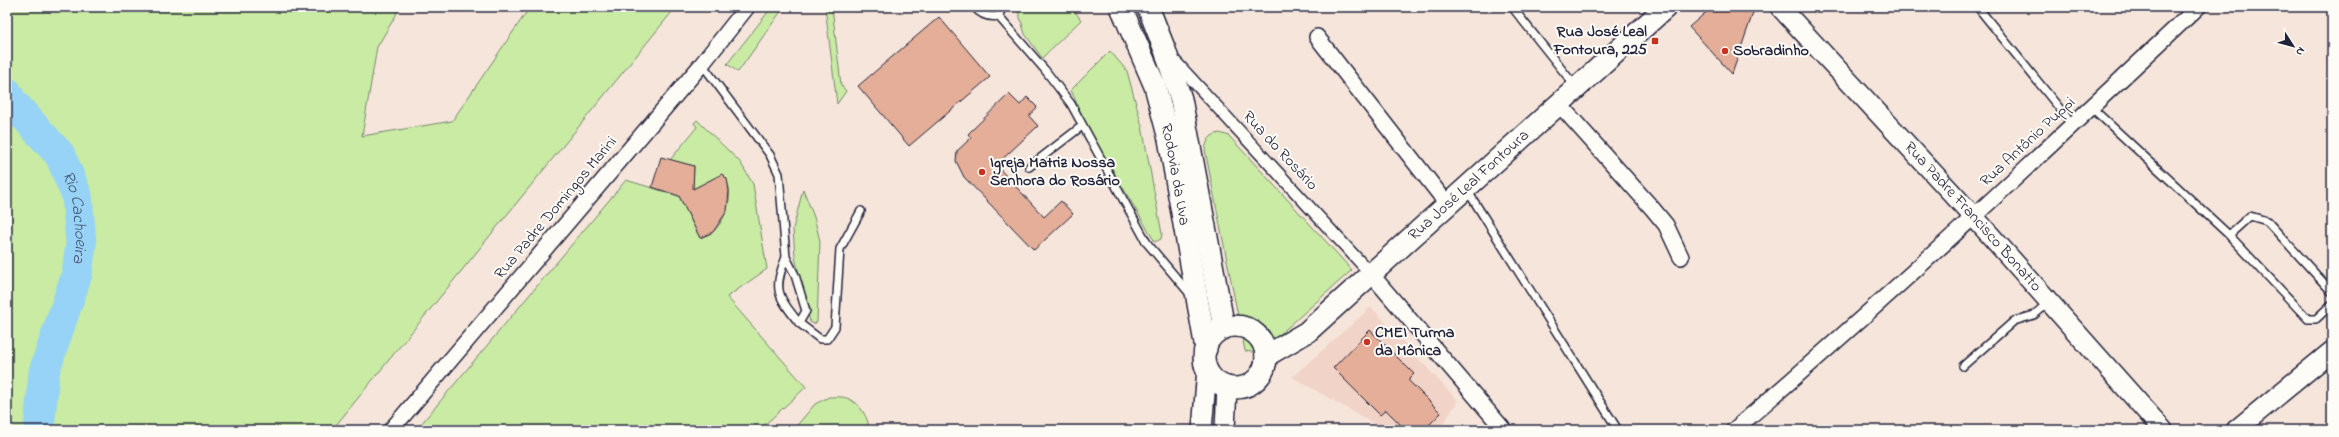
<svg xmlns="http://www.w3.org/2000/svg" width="2339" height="437" font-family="'Indie Flower',sans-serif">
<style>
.built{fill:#f1d4c7}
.green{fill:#c9eba3;stroke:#76866f}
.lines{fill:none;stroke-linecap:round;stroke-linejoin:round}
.river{stroke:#96d3f7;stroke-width:31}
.building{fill:#e4ae99;stroke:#22223b}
.service-casing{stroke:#22223b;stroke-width:10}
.pedestrian-casing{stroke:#22223b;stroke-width:14}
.minor-casing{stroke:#22223b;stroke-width:18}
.tertiary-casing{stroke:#22223b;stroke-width:22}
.secondary-casing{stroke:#22223b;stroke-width:24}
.service{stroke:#fdfcf7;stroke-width:7}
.pedestrian{stroke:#fdfcf7;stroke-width:11}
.minor{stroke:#fdfcf7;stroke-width:15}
.tertiary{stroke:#fdfcf7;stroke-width:19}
.secondary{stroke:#fdfcf7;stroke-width:21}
.poi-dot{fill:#c8321e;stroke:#fdfcf7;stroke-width:1.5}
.labels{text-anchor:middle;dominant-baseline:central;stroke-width:4;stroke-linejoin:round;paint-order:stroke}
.poi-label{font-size:16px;font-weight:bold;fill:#22223b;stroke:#fdfcf7;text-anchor:start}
.street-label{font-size:16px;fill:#22223b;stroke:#fdfcf7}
.water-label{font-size:17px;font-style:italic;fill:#455773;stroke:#fdfcf7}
</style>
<rect width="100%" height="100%" fill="#f6e5db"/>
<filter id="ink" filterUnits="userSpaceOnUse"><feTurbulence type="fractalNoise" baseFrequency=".025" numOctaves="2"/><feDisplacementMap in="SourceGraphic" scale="8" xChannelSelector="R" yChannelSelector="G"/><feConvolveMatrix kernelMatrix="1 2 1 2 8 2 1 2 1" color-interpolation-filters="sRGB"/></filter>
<g filter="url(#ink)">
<path class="built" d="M1371 307 1458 401 1439 430H1385L1292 377Z"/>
<path class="green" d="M7 7H398L396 15 377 47 362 136 452 121 530 7H676L332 430H7Z
M772 7H784L738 72 727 64Z
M825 7H832L841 85 846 91 837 104Z
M1017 7H1072L1081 20 1042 58 1025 34Z
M1110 51 1127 71 1142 126 1162 234 1161 239 1155 242 1086 125 1071 90Z
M697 120 740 162 753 184 767 269 727 297 806 387 759 430H416L626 180 679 196 700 238C704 236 711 234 714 231 727 218 737 188 722 175L693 189 694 166 670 160 697 127 694 123Z
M1220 133 1229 136 1352 270 1259 353 1245 351 1205 150C1207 140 1209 135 1220 133Z
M803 189 814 217 820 241 817 322 814 324 810 322 795 257 793 229Z
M829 397C835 397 844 396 849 399 860 404 869 418 869 430H793L815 404Z"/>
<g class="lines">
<path class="river" id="s1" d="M7 93 12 102 60 155 77 196 81 243 77 274 44 372 39 430"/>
</g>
<path class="building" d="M1712 7H1755L1732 74 1689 27Z
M939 17 990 77 909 146 858 86Z
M1009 94 1020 105 1027 97 1037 107 1029 116 1038 126 996 165 1044 217 1061 201 1073 214 1034 250 964 177 956 161 957 151 971 138 968 134Z
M661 157 694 166 693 189 722 174 727 179 729 191 727 211 713 232 700 238 679 196 652 187Z
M1370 330 1414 374 1408 380 1441 413 1424 430H1406L1386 410 1380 415 1333 368Z"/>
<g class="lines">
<defs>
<path id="service" d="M974 7C981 15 988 18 998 16L1003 7
M1512 7 1575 86
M1980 10 2073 125
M998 16 1045 70 1071 104 1147 243 1190 294
M702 64 770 155 779 174 786 257 795 275 806 311 799 323C777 295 773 290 786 257
M2091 107 2229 235 2308 319H2316L2332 304
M1029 167 1082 126
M1467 190 1618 430
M2229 235 2250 216 2267 221 2332 292
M799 323 820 339H827L835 327 840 249 861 211
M1963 366 2014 321 2034 315 2049 302"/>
<path id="pedestrian" d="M1172 58 1371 274"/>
<path id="minor" d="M1317 37 1448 205
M1559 104 1652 208 1666 225 1681 257
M1371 274 1504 430
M391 430 702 64 747 7
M1734 430C1893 294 2046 150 2198 7"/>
<g id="tertiary">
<path id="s2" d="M1780 7 1974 217 2163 430"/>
<path d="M1202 430 1207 369"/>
<path d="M1225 430 1227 386"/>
<path d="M2236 430 2332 351"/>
</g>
<g id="secondary">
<path id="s3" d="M1121 7 1155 86 1169 139 1206 349"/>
<path d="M1148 7 1165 50 1181 99 1224 328"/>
<circle cx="1235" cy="357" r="31"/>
<path id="s4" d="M1266 356 1307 332 1666 7"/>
</g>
</defs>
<use href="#service" class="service-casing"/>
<use href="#pedestrian" class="pedestrian-casing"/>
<use href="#minor" class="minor-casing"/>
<use href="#tertiary" class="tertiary-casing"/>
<use href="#secondary" class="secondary-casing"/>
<use href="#service" class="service"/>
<use href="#pedestrian" class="pedestrian"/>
<use href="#minor" class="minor"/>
<use href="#tertiary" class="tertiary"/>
<use href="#secondary" class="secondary"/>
</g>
</g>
<g class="poi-dot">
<rect x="1651" y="37" width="8" height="8" rx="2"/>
<circle cx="1725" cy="51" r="4"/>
<circle cx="982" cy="172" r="4"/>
<circle cx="1367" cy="342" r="4"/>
</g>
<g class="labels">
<g class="poi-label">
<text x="1647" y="32" text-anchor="end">Rua José Leal<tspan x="1647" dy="18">Fontoura, 225</tspan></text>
<text x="1733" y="51">Sobradinho</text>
<text x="990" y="163">Igreja Matriz Nossa<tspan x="990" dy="18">Senhora do Rosário</tspan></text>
<text x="1375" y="333">CMEI Turma<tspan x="1375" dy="18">da Mônica</tspan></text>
</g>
<g class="street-label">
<text transform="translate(2028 142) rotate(-43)">Rua Antônio Puppi</text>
<text transform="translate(1280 151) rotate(47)">Rua do Rosário</text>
<text stroke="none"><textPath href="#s3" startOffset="177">Rodovia da Uva</textPath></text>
<text stroke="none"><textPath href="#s4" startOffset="266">Rua José Leal Fontoura</textPath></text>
<text transform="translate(556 208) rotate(-50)">Rua Padre Domingos Marini</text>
<text stroke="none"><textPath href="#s2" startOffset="285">Rua Padre Francisco Bonatto</textPath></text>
</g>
<g class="water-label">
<text stroke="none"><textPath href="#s1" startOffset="147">Rio Cachoeira</textPath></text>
</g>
</g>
<rect width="2339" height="437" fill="none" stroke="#fdfcf7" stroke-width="24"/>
<rect x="12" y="12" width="2315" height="413" fill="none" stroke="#22223b" stroke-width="1.5" filter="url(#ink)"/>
<g transform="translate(2293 46) rotate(126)" stroke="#fdfcf7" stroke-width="3" paint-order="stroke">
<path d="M0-3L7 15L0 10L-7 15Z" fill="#22223b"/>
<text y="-6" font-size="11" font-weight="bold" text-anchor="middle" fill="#22223b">N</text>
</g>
</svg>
